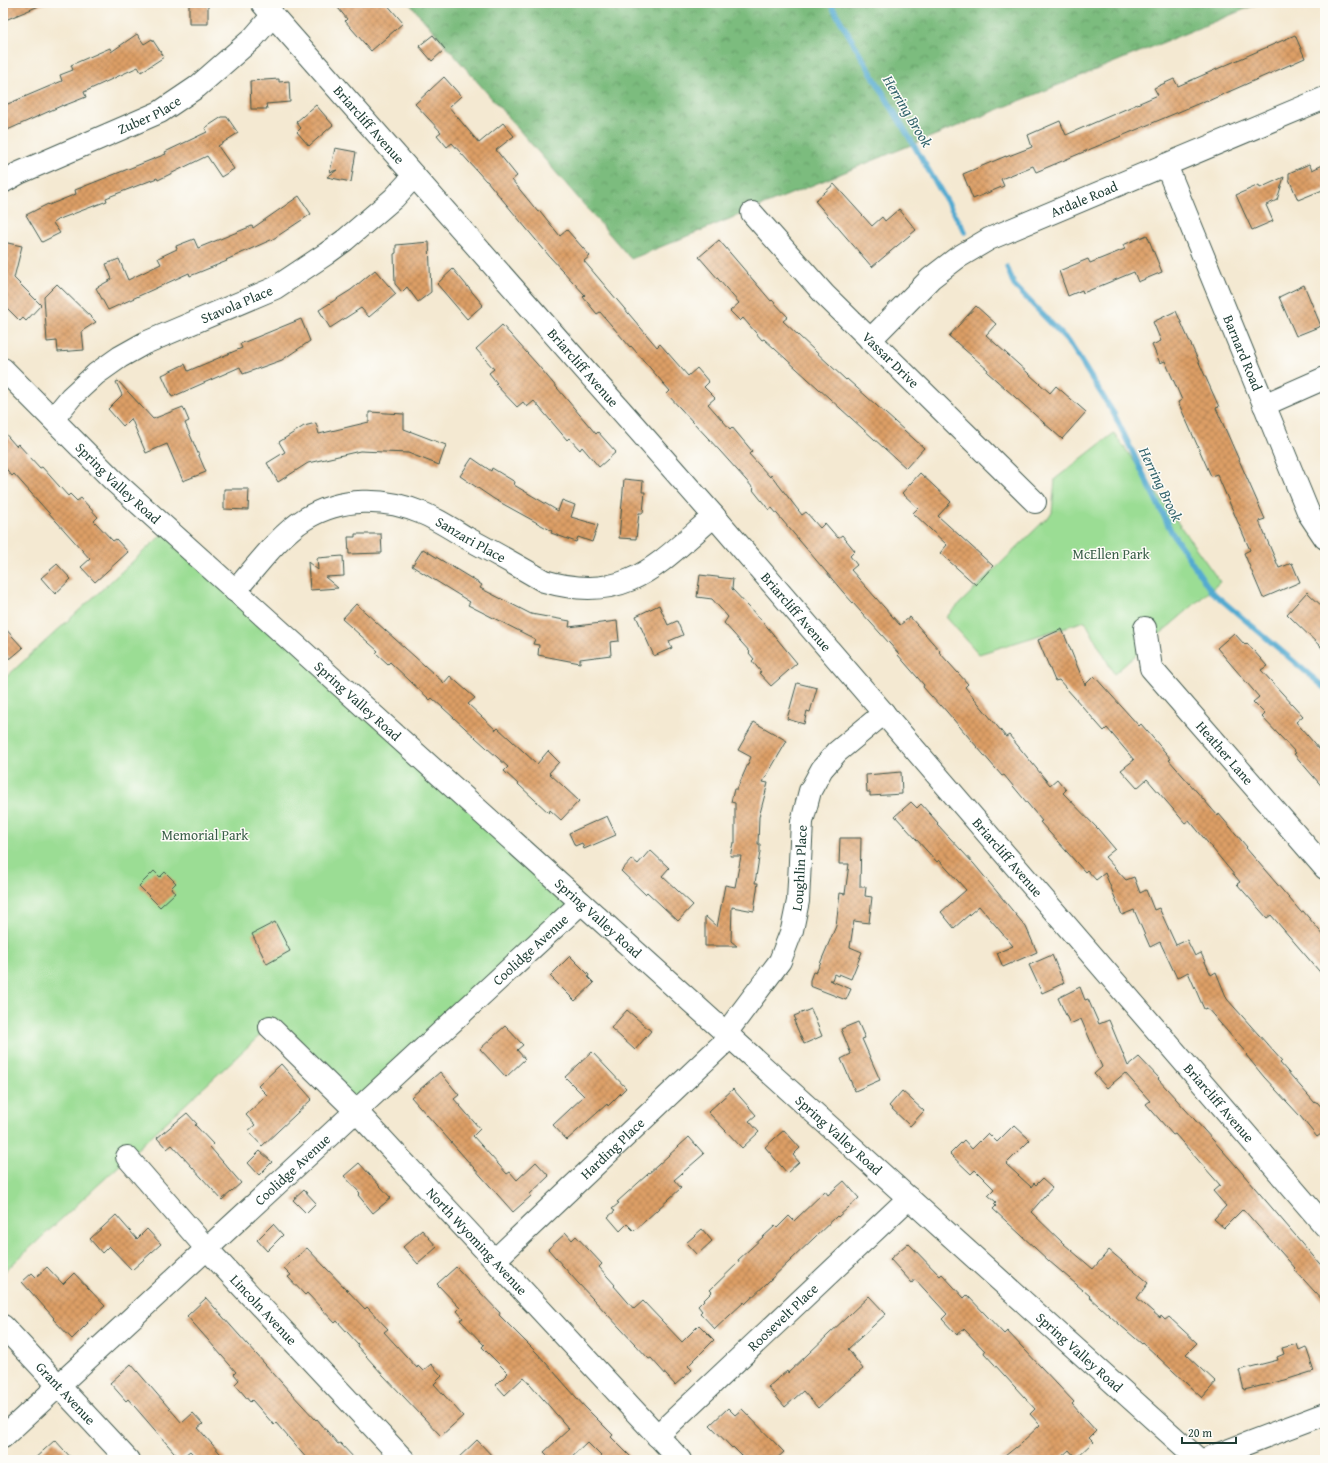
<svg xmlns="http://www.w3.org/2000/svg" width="1328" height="1463" font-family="'Gentium Book Plus',serif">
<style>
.forest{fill:url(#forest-crowns);stroke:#4e7c59}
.park{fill:#9bdd94;stroke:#5d8d64}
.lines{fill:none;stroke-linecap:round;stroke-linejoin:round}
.stream{stroke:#53aad0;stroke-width:5.5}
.building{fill:url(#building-cross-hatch)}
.minor-casing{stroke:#3f574c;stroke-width:24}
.minor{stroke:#fff;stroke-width:22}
.labels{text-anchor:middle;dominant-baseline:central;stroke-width:3;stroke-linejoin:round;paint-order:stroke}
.street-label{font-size:14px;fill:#1f3d34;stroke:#fdfcf7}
.park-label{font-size:14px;fill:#385d47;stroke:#fdfcf7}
.water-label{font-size:15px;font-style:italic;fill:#31636b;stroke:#fdfcf7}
</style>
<defs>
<pattern id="forest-crowns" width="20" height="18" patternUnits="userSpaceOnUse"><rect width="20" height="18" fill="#7cbc7e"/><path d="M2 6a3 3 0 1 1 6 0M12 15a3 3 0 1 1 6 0" fill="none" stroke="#659a68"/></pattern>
<pattern id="building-cross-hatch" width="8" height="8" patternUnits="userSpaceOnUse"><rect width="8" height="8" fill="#dd9f66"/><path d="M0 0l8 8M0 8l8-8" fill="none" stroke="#b38355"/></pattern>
</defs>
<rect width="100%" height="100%" fill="#fdfcf7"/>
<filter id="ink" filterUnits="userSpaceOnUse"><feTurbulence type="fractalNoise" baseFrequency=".025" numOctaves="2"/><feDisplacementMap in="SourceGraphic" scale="8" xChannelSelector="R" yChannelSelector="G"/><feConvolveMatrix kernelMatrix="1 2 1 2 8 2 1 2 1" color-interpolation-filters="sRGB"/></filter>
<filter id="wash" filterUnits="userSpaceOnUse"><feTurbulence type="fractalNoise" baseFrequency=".012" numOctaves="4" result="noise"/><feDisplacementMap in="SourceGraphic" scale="16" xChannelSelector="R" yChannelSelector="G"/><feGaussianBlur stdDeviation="0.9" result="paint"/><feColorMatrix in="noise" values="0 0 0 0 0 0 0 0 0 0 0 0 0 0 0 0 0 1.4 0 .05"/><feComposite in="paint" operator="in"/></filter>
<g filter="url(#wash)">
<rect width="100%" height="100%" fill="#f4e9d2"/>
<path class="forest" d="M409 3H1260L631 259Z"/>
<path class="park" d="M1114 433 1220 582 1114 674 1085 621 979 654 946 617 1052 513 1055 479Z
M167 530 581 903 356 1111 269 1027 3 1273V680Z"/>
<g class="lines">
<path class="stream" d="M830 3 965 232
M1007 267 1014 285 1069 342 1114 414 1172 533 1211 591 1325 688"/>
</g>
<g id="blocks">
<path class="building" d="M3 3H46L3 21Z
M189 3H208V24H189Z
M334 3H386L403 23 371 51 345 21 347 19Z
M137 34 144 44 152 39 164 57 141 72 138 67 84 92 86 97 63 106V105L3 132V106L62 81 60 75 73 70 71 65 110 48 111 52Z
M433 35 445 49 432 61 419 46Z
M1295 35 1305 58 1208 101 1207 100 1036 172 1033 166 1001 179 1004 186 973 199 963 174 1006 156V157L1032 147 1028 135 1060 121 1066 135 1158 95 1154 88 1174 79 1178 86Z
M444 77 461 96 449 107 479 143 503 123 514 136 496 150 517 176 512 180 538 212 540 211 560 236 567 230 590 256 584 261 657 347 660 344 688 376 697 368 709 382 704 387 715 398 708 404 730 429 732 427 752 451 749 454 770 477 771 475 802 515 806 512 820 528 825 523 838 538 842 535 855 551 850 556 857 565 851 570 900 625 910 617 940 651 939 652 968 684 965 687 1006 737 1009 735 1050 785 1057 779 1066 790 1063 793 1098 829 1115 849 1105 857 1126 880 1134 877 1140 893 1146 890 1154 910 1159 908 1176 945 1187 940 1195 956 1201 953 1211 975 1216 972 1227 999 1282 1061 1280 1063 1315 1103 1317 1102 1325 1111V1131L1317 1137 1300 1116 1264 1077 1246 1055 1247 1054 1207 1008 1204 1009 1188 972 1177 978 1160 942 1150 947 1134 910 1122 915 1105 873 1096 880 1087 870 1085 872 1040 822 1042 821 1004 775 1002 776 941 705 940 706 923 687 924 685 898 655 899 654 843 592 772 508 769 510 753 490 754 489 720 451 667 394 670 391 631 346 630 347 600 312 597 314 583 297 585 295 550 257 487 181H486L452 143 447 147 437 135 441 132 415 104Z
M279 79V82L289 81 290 102 266 104 267 109H251L250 81Z
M316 105 333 125 309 146 297 132 301 128 296 122Z
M222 117H227L238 133 218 146 234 169 221 177 207 156 158 180 157 178 106 198 107 201 57 220 53 223 60 233 42 242 26 215 48 204 49 205 76 194 75 190 166 154 165 152 207 132 205 128Z
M335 148 356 152 351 182 327 177 337 170 330 172Z
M1309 164 1312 170 1325 164V189L1298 200 1289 179V173Z
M1284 177 1277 200 1266 205 1273 221 1252 230 1236 195 1259 185 1260 188Z
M834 184 872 226 882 217 885 221 899 209 916 230 872 267 815 201Z
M299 196 311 214 273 239 226 260 227 261 190 276 189 273 108 310 96 288 112 279 106 264 119 259 128 280 161 264 158 258 177 249 176 246 194 239 198 248 252 226 253 228Z
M1147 235 1162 272 1138 282 1134 272 1083 293 1082 290 1068 296 1059 271 1088 259 1090 263 1125 249 1123 245Z
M719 240 771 301 772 300 788 317 783 321 846 380 847 379 924 448 906 468 764 339 762 340 743 318 740 321 730 311 739 303 699 257Z
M3 242 22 246 14 278 41 305 26 321 23 318 20 321 3 304Z
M429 242 431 292 418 302 407 287 402 292 395 284 394 254 396 253V245Z
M453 269 483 305 467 319 437 284Z
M375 270 396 294 369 317 361 308 330 328 319 310 351 290Z
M57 284 96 322 82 331 84 350 58 352 57 341 47 342 44 297Z
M1304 285 1321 326 1296 336 1279 297Z
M976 306 996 324 986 335 1050 393 1056 386 1086 412 1062 439 987 372 988 370 949 336Z
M1176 311 1219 407 1216 408 1265 519 1259 521 1279 568 1292 563 1300 582 1263 598 1244 553 1250 550 1217 474 1211 476 1178 402 1182 400 1165 361 1160 363 1152 345 1161 341 1153 322Z
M301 319 310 341 282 360 243 374 240 367 172 397 162 375 185 364 188 371 242 348 240 344Z
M502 325 536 363 596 434 598 432 616 452 599 467 582 447 580 450 569 438 567 440 534 401 527 407 523 402 517 407 495 384 497 383 489 373 494 369 476 349Z
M118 381 153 419 183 407 189 421 185 423 206 472 183 481 167 444 146 453 131 418 123 426 108 409 122 395 116 382Z
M369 412 404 414V429L446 445 439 465 408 453 360 451 308 463 278 482 267 463 285 452 279 442 304 426 316 423 319 434 369 422Z
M3 431 16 446 18 444 40 468 42 467 68 496 70 494 77 501 81 498 98 517 94 521 113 541 116 539 128 552 95 582 81 567 90 559 14 474 12 476 3 465Z
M472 458 491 471 492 468 515 482 514 485 558 511 562 500 575 505 571 517 598 525 592 542 578 537 576 542 551 533 552 531 494 499 460 476Z
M920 473 951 502 938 516 993 566 976 585 940 553 947 545 913 513 918 508 902 493Z
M624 479 643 481 642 492H645L643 513H639L636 539 619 538Z
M224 489H249L248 510 224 509Z
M355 534H381L382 553 349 554 348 537H355Z
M423 549 482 585 480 588 531 614 570 621 569 627 617 621 619 641 610 642 611 655 580 659V663L538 655 539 645 533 644 535 639 468 605 470 602 412 566Z
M343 556 344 576 325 577 338 588 310 590 308 562 318 570 317 558Z
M57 564 71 579 55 594 41 578Z
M700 575 733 579 732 589 763 622 797 663 771 686 759 673 761 672 752 661 754 659 749 653 750 652 724 623 728 617 712 599 697 597Z
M1307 592 1325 609V651L1287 614Z
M356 604 444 683 450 676 475 698 468 704 496 730 498 728 537 764 548 751 559 762 549 773 579 801 561 820 550 810 549 813 504 771 508 767 432 698 430 700 390 662 388 664 376 653 378 651 342 619Z
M659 605 668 625 677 621 683 635 669 641 672 648 654 656 636 616Z
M3 626 23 648 10 659 3 650Z
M1062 629 1085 685 1094 676 1139 726 1141 724 1171 759 1169 760 1218 816 1219 814 1247 847 1246 848 1301 912 1303 911 1325 937V978L1271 915 1267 918 1237 884 1240 882 1189 820 1185 823 1147 779 1137 788 1121 770 1134 760 1107 728 1104 731 1059 680 1055 681 1038 640Z
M1234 633 1245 645 1247 643 1267 666 1261 670 1303 716 1296 722 1325 756V790L1294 754 1296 753 1262 717 1265 714 1253 702 1259 697 1217 648Z
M797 683 817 688 810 712 807 711 804 724 787 719Z
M754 722 787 741 763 782 768 783 759 817 758 844H760V852L755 883H758L754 911 732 907 731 941 737 946H705V916L717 927 725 885 735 887 741 856H730L733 843H735V803L731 802 734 789H737L751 757 738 750Z
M901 772 902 794 870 796V792H867L866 775Z
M911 802 917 808 921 804 938 823 937 824 974 864 1026 927 1037 952 1003 967 997 953 1013 946 979 906 954 928 941 912 966 890 939 860 937 862 895 816Z
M607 816 616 835 584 849 582 843 575 846 569 833Z
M840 838H861L860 887H866L865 896 872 897 869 923 854 921 850 947 862 952 851 979 839 974 838 976 834 974 832 980H829L851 989 846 1000 810 986V980L813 972 816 973 836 926 840 893 845 894 849 864H839Z
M650 850 669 868 662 876 693 905 678 921 647 892 645 894 621 871 632 859 638 864Z
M154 871 160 877 165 872 176 883 171 888 175 893 160 907 139 886Z
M275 922 290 951 267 964 252 934Z
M1052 955 1064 983 1042 993 1029 965Z
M570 956 589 975 588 977 594 983 575 1001 550 976Z
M1080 987 1085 1000 1088 999 1099 1024 1109 1020 1128 1066 1139 1057 1159 1078 1158 1079 1231 1160 1325 1270V1303L1294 1269 1295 1268 1243 1209 1224 1228 1214 1219 1226 1206 1213 1191 1220 1185 1175 1134 1173 1135 1146 1104 1150 1101 1125 1073 1107 1088 1094 1074 1102 1067 1081 1019 1070 1024 1058 998Z
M811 1009 822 1036 804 1044 794 1021 796 1020 794 1016Z
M627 1010 651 1031 635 1050 611 1028Z
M858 1022 865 1038 862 1039 880 1080 855 1091 841 1059 851 1054 841 1029Z
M505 1026 523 1045 517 1050 525 1059 506 1077 480 1049Z
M592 1052 626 1088 608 1106 607 1104 567 1140 553 1125 584 1096 565 1077Z
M281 1064 312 1099 262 1146 248 1131 255 1125 246 1115 267 1095 258 1086Z
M440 1072 459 1095 454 1099 480 1129 473 1136 507 1174 510 1172 517 1180 536 1162 549 1176 530 1194 531 1196 513 1212 411 1097Z
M733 1089 756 1115 749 1121 759 1132 742 1148 708 1112Z
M902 1091 924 1111 910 1126 889 1106Z
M187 1113 197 1124 195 1125 213 1144 210 1147 241 1183 222 1200 172 1145 167 1149 157 1138Z
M1014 1125 1030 1140 1006 1164 1031 1187 1034 1183 1036 1185 1042 1179 1052 1188 1031 1212 1064 1244 1093 1269 1109 1250 1148 1283 1137 1298 1160 1318 1161 1316 1165 1320 1169 1317 1197 1343 1186 1354 1216 1382 1202 1398 1143 1343 1142 1344 1120 1325 1089 1297 1090 1296 1049 1261 993 1209 996 1206 994 1204 996 1202 988 1195 994 1189 975 1170 971 1174 950 1154 964 1140 972 1149 988 1133 997 1142Z
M784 1130 800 1148 793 1155 799 1162 787 1173 765 1147Z
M689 1137 704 1154 674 1180 681 1188 634 1231 627 1224 620 1231 608 1217 615 1211 612 1209 619 1203 617 1202Z
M260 1151 272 1162 259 1175 248 1163Z
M359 1163 391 1198 373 1213 358 1195 360 1193 344 1176Z
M844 1181 859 1198 838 1217 837 1216 745 1304 744 1302 715 1329 700 1313 702 1311 698 1306 712 1292 710 1290 739 1262 738 1260 775 1226 777 1228 789 1216 794 1221 825 1191 828 1195Z
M304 1190 316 1203 306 1213 293 1200Z
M116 1215 137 1239 147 1229 161 1244 132 1270 109 1246 102 1253 90 1239Z
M273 1224 283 1235 267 1251 257 1240Z
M702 1229 712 1241 697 1255 686 1243Z
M422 1230 437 1247 418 1264 403 1247Z
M566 1233 572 1240 576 1236 602 1264 599 1267 615 1285 614 1286 634 1309 643 1301 682 1342 699 1325 714 1340 688 1366 692 1370 675 1385 651 1358 649 1359 578 1283 548 1249Z
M908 1243 940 1276 942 1274 964 1298 967 1295 1004 1334 1007 1331 1074 1402 1072 1404 1096 1431 1089 1438 1093 1442 1076 1458 1069 1450 1058 1460H1000L1020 1444 1040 1425 1030 1414 1035 1409 984 1353 985 1351 964 1329 957 1335 942 1319 947 1314 915 1279 912 1283 890 1259Z
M307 1248 365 1309 367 1307 388 1329 384 1332 417 1368 418 1366 423 1371 431 1364 442 1376 434 1384 463 1416 441 1436 383 1375 357 1346 358 1344 337 1321 335 1323 307 1293 305 1295 288 1277 291 1275 284 1268Z
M47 1267 63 1284 74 1273 105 1306 87 1322 88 1323 72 1339 53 1319 54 1318 22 1282 32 1273 36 1277Z
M456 1267 500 1313 499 1315 537 1353 584 1406 613 1435 611 1437 634 1460H605L587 1442 568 1460H552L544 1452 569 1429 524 1377 505 1395 496 1385 508 1373 482 1347 484 1345 460 1320 463 1318 457 1311 460 1308 437 1284Z
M869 1296 886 1314 848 1349 863 1369 845 1383 818 1408 803 1391 785 1407 768 1387 787 1371 788 1373Z
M206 1298 290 1392 316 1420 317 1419 338 1444 340 1443 356 1460H308L276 1423 274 1425 252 1400 250 1402 235 1384 239 1380 234 1374 236 1372 187 1316Z
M1297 1344 1299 1350 1306 1347 1314 1371 1285 1380 1244 1390 1239 1370 1278 1360 1277 1357 1284 1354 1282 1348Z
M131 1364 182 1423 193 1413 203 1424 198 1428 226 1460H198L190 1451 180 1459 128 1399 126 1401 110 1383Z
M728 1408 735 1415 742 1409 784 1452 775 1460H746L733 1447 732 1448 710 1425Z
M55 1440 73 1460H33Z
M477 1440 496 1460H456Z"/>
</g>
</g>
<g filter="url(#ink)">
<use href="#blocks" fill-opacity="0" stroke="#3f574c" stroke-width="1"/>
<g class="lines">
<defs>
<g id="minor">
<path id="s1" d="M262 3 714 516 1325 1226"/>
<path id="s2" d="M1166 165 1309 514 1325 538"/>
<path id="s3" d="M3 182 19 173 160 112 197 87 253 38 273 15"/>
<path id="s4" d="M752 213 824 294 1035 502"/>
<path id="s5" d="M870 340 931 278 957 258 989 239 1325 98"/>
<path id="s6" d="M3 369 114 481 1199 1460"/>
<path d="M1264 405 1325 378"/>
<path id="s7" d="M53 419 71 397 96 374 120 357 145 343 275 288 326 254 345 240 394 198 414 176"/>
<path id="s8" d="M235 591C255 568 280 534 305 519 341 497 384 497 422 513 437 519 452 529 467 538 493 552 518 566 544 581 626 605 657 565 714 516"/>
<path id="s9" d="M1145 628 1151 668 1325 868"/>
<path id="s10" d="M270 1027 356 1111 680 1460"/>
<path id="s11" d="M726 1033 780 961 792 930 798 901 802 822 810 791 822 769 837 752 884 713"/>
<path id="s12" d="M127 1157 207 1249 404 1460"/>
<path id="s13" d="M495 1260 730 1037"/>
<path id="s14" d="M3 1326 128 1460"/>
<path id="s15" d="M657 1436 909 1198"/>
<path id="s16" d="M3 1437 581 903"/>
<path d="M1203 1460 1325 1414"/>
</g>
</defs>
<use href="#minor" class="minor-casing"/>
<use href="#minor" class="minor"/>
</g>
</g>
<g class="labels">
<g class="street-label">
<text stroke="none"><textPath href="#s3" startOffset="161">Zuber Place</textPath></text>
<text stroke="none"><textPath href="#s1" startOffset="162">Briarcliff Avenue</textPath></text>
<text stroke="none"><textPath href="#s5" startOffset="260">Ardale Road</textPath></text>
<text stroke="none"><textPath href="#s7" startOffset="220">Stavola Place</textPath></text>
<text stroke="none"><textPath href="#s2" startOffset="203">Barnard Road</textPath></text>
<text stroke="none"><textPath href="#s4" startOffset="202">Vassar Drive</textPath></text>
<text stroke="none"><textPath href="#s1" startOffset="486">Briarcliff Avenue</textPath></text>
<text stroke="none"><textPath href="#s6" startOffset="162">Spring Valley Road</textPath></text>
<text stroke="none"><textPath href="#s8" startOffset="278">Sanzari Place</textPath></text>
<text stroke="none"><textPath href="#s1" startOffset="810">Briarcliff Avenue</textPath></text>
<text stroke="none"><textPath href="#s6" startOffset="486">Spring Valley Road</textPath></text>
<text stroke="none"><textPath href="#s9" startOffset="153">Heather Lane</textPath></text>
<text stroke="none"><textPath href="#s1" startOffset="1134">Briarcliff Avenue</textPath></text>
<text stroke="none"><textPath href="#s11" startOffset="186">Loughlin Place</textPath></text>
<text stroke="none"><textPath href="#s6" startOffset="810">Spring Valley Road</textPath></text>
<text stroke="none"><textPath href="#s16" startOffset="718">Coolidge Avenue</textPath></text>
<text stroke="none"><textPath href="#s1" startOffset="1458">Briarcliff Avenue</textPath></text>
<text stroke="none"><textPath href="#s6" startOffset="1134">Spring Valley Road</textPath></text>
<text stroke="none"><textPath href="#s13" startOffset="162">Harding Place</textPath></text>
<text stroke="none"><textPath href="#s16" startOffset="394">Coolidge Avenue</textPath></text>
<text stroke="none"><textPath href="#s10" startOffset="298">North Wyoming Avenue</textPath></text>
<text stroke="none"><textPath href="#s12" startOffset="205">Lincoln Avenue</textPath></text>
<text stroke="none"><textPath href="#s15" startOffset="173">Roosevelt Place</textPath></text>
<text stroke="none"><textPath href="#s6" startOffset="1458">Spring Valley Road</textPath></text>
<text stroke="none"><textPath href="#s14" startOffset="92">Grant Avenue</textPath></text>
</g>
<g class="park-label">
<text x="1111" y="554">McEllen Park</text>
<text x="205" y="835">Memorial Park</text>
</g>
<g class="water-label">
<text transform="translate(908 111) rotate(59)">Herring Brook</text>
<text transform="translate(1161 484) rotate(64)">Herring Brook</text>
</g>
</g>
<rect width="1328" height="1463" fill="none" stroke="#fdfcf7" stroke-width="16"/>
<path d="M1182 1437v6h54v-6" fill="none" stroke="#1f3d34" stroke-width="2"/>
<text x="1188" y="1437" font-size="12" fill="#1f3d34" stroke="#fdfcf7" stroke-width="3" paint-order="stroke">20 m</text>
</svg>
